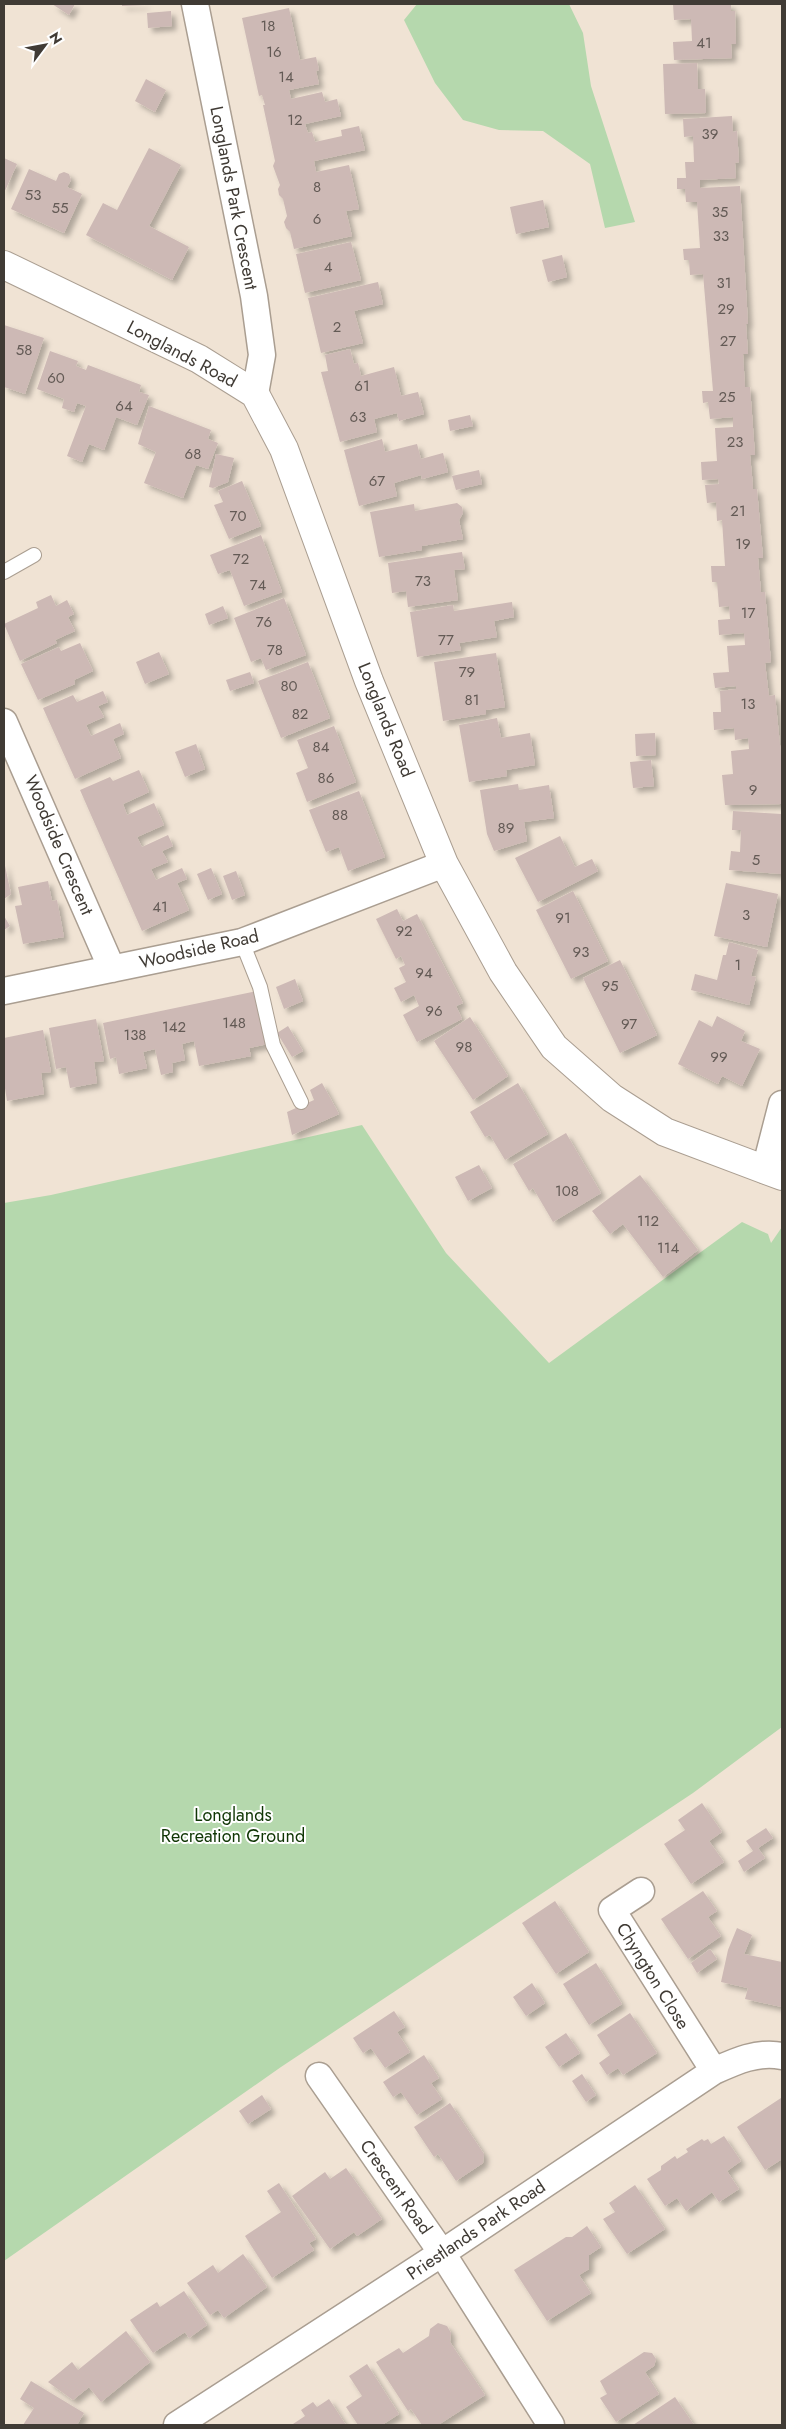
<svg xmlns="http://www.w3.org/2000/svg" width="786" height="2429" font-family="Jost,sans-serif">
<style>
.green{fill:#b5d8ad}
.building{fill:#cdb9b5;filter:url(#shadow)}
.lines{fill:none;stroke-linecap:round;stroke-linejoin:round}
.service-casing{stroke:#aa9e91;stroke-width:16}
.minor-casing{stroke:#aa9e91;stroke-width:29}
.tertiary-casing{stroke:#aa9e91;stroke-width:30}
.service{stroke:#fff;stroke-width:14}
.minor{stroke:#fff;stroke-width:26}
.tertiary{stroke:#fff;stroke-width:28}
.labels{text-anchor:middle;dominant-baseline:central;stroke-width:4;stroke-linejoin:round;paint-order:stroke}
.number-label{font-size:15px;fill:#635a55}
.street-label{font-size:18px;fill:#403b35;stroke:#fff}
.park-label{font-size:18px;fill:#103605;stroke:#fff}
</style>
<defs>
<filter id="shadow"><feDropShadow dx="4.5" dy="4.5" stdDeviation="2.5" flood-color="#0004"/></filter>
</defs>
<rect width="100%" height="100%" fill="#f0e3d4"/>
<path class="green" d="M417 4H569L583 33 591 86 635 222 605 228 590 164 543 131 499 130 463 120 435 83 404 20Z
M362 1125 446 1253 549 1363 742 1222 768 1234 771 1243 782 1227V1727L693 1793 281 2067 4 2261V1203L51 1195Z"/>
<path class="building" d="M52 4H75L69 15Z
M122 4H145V5L122 6Z
M673 4H731V11H735L736 44H731L732 58 674 60 673 42 692 41 691 19 674 20Z
M289 8 300 60 316 57 319 70 316 71 319 84 289 90 291 99 322 92 325 102 337 99 341 116 305 124 308 133 312 132 315 142 342 136 341 130 359 126 365 150 314 161 316 172 349 165 359 209 346 211 352 236 294 249 290 232 286 228 284 222 287 216 283 199 279 195 278 189 280 185 273 166 275 161 263 105H265L262 95 259 96 242 18Z
M171 11 172 26 148 28 147 13Z
M697 63 698 89H705L706 113 665 114 663 64Z
M146 79 166 90 155 112 135 101Z
M732 116 733 132 737 131 739 162 735 163 736 178 700 180V188L740 186 748 324H746L748 354H743L745 387H750L755 455H750L752 476 753 489H757L763 558H758L761 592H765L771 662 765 663 769 696 775 695 782 765V804L725 805 722 775 733 774 731 751 749 749 748 738 735 740 734 728 714 730 713 712H721L720 691 736 689V686L715 688 713 673 729 672 727 646 745 645 744 633 719 635 718 620 730 619 729 606 719 607 717 582H712L711 566H725L722 520 717 521 716 502 707 503 705 485 719 484 718 479 702 480 701 462 717 461 715 428 733 427V417L710 419 708 402 703 403 702 391H713L703 274 690 275 689 260H684L683 249 700 248 697 202H686L685 189H677V178H686L685 162H694L693 136 684 137 683 119Z
M149 148 181 165 149 226 189 247 172 280 86 235 103 203 117 210Z
M4 158 17 164 4 193Z
M29 169 56 181 59 174 64 172 69 174 71 180 67 187 82 194 64 233 11 209Z
M543 200 549 227 516 234 510 207Z
M351 242 361 280 305 293 296 254Z
M562 255 567 277 548 282 542 260Z
M378 282 383 304 354 311 363 343 321 353 308 298Z
M4 325 44 338 25 394 4 387Z
M350 349 354 364 358 363 361 376 394 367 401 396 418 392 424 414 399 421 397 413 374 419 377 432 340 442 321 372 328 371 325 355Z
M50 351 78 361 76 366 86 370 88 365 141 385 139 392 149 395 137 425 116 417 104 450 89 444 82 462 67 456 86 406 77 403 74 412 62 408 64 399 37 389Z
M149 406 211 430 208 439 218 443 208 469 196 465 183 498 144 483 156 452 138 444Z
M470 415 473 426 450 431 448 420Z
M382 439 385 452 417 444 421 459 443 453 448 472 422 479 421 475 394 483 397 496 359 506 344 450Z
M216 454 234 458 228 482 213 488 209 487Z
M479 470 482 484 456 490 452 476Z
M242 481 261 526 229 539 214 505 223 502 218 491Z
M457 503 462 507 463 513 459 520 463 539 422 546V550L379 557 370 512 414 504 415 511Z
M261 535 282 592 244 606 230 570 218 574 210 555Z
M462 552 465 569 454 570 458 600 408 607 406 591 392 593 388 563Z
M51 595 56 606 67 600 74 614 68 617 75 631 55 640 57 643 20 661 4 624 38 608 36 602Z
M284 598 306 655 266 670 261 658 251 662 234 618Z
M512 602 514 617 494 621 497 637 459 643 461 650 417 657 410 612 453 605 454 611Z
M223 606 228 618 209 625 205 614Z
M80 643 93 671 74 680 75 684 38 700 21 664 59 647 61 651Z
M159 652 169 674 145 684 136 662Z
M496 653 505 707 486 710V714L443 721 434 662Z
M308 662 330 718 281 738 258 681Z
M250 672 254 683 230 691 226 680Z
M103 691 108 702 98 706 104 717 86 725 91 736 120 723 124 734 113 739 121 758 75 779 43 708 73 695 77 702Z
M497 718 501 738 530 733 535 765 506 770 507 776 469 782 459 725Z
M334 726 356 782 307 802 296 773 308 768 297 740Z
M655 733 656 755 636 756 635 734Z
M196 744 205 769 185 777 175 752Z
M651 760 654 786 633 788 630 762Z
M139 770 149 792 123 804 127 815 154 803 164 825 137 837 142 847 168 835 173 846 162 851 168 862 151 869 156 880 182 868 187 879 177 883 189 910 142 931 80 790 110 777 113 781Z
M518 784 519 790 549 785 554 818 524 822 527 841 494 851 487 834 480 790Z
M359 791 385 857 348 871 339 847 326 852 309 810Z
M733 811 782 814V874L729 870 731 851 740 852 741 830H732Z
M560 836 575 867 592 859 598 871 538 902 515 858Z
M4 861 11 894 4 899Z
M211 868 222 894 208 900 197 874Z
M236 871 245 895 232 900 223 876Z
M48 881 52 901 57 900 64 937 23 944 15 906 22 905 18 887Z
M726 883 778 894 767 947 714 936Z
M573 891 608 961 571 979 536 910Z
M397 909 403 921 417 914 463 1003 456 1006 462 1019 417 1042 403 1015 419 1006 414 995 401 1002 394 988 406 982 399 968 405 965 401 956 396 959 376 919Z
M4 916 10 926 4 930Z
M729 942 758 950 751 976 756 977 749 1005 691 990 695 974 717 980 723 955H726Z
M620 960 657 1035 620 1053 583 978Z
M295 979 303 1001 284 1009 276 987Z
M257 991 268 1044 249 1048 251 1056 199 1066 194 1041 182 1044 185 1060 172 1063 173 1072 161 1075 155 1049 143 1052 147 1068 119 1074 116 1057 110 1059 103 1023Z
M717 1016 745 1031 741 1041 760 1049 742 1086 722 1076 718 1084 678 1064 699 1020 712 1027Z
M470 1017 508 1076 473 1100 434 1041Z
M96 1019 104 1061 94 1062 97 1083 70 1088 66 1067 56 1069 49 1028Z
M288 1026 303 1051 292 1057 277 1033Z
M43 1030 51 1072 41 1073 44 1094 7 1101 4 1082V1038Z
M322 1083 339 1114 292 1135 287 1112 314 1100 310 1090Z
M518 1083 548 1134 505 1160 490 1135 485 1137 470 1112Z
M566 1133 601 1193 553 1222 533 1188 529 1191 513 1164Z
M479 1165 492 1188 468 1201 455 1177Z
M640 1175 698 1250 663 1277 623 1224 610 1234 592 1211Z
M702 1803 722 1832 709 1841 724 1862 691 1884 664 1844 685 1830 678 1820Z
M766 1828 773 1838 758 1848 765 1858 744 1872 738 1861 753 1851 746 1841Z
M703 1891 717 1911 708 1917 721 1936 688 1959 661 1919Z
M555 1901 589 1952 556 1974 522 1923Z
M737 1928 752 1935 744 1954 782 1962V2007L745 1999 748 1988 721 1982 728 1950Z
M710 1949 717 1959 697 1973 691 1963Z
M596 1963 622 2004 589 2025 563 1984Z
M532 1983 545 2003 526 2016 513 1997Z
M394 2011 405 2027 397 2032 410 2052 385 2068 371 2048 363 2053 353 2038Z
M630 2013 657 2053 623 2075 618 2068 607 2075 599 2063 610 2055 597 2035Z
M566 2033 580 2053 559 2067 545 2047Z
M424 2055 439 2078 431 2083 442 2099 417 2115 401 2092 393 2097 383 2082Z
M582 2074 596 2095 586 2102 572 2081Z
M262 2095 271 2109 248 2124 239 2111Z
M781 2098 782 2159 765 2170 737 2127Z
M450 2103 484 2154 483 2163 456 2181 438 2154 434 2157 414 2127Z
M724 2136 741 2161 727 2171 739 2189 719 2202 712 2192 686 2211 677 2198 665 2206 647 2179 661 2170V2166L675 2156 677 2159 688 2152 686 2149 702 2139 704 2141 708 2139 711 2144Z
M346 2168 382 2219 357 2236 354 2232 330 2249 292 2196 325 2172 330 2179Z
M279 2183 316 2239 309 2243 314 2250 272 2278 245 2236 281 2212 267 2191Z
M635 2185 665 2229 627 2254 603 2219 615 2212 609 2203Z
M587 2226 601 2247 589 2255V2269L579 2275 591 2293 547 2321 514 2270 566 2237H572Z
M243 2254 267 2287 224 2318 218 2310 210 2315 187 2283 213 2265 218 2273Z
M184 2291 207 2325 189 2338 185 2332 153 2353 130 2320 157 2302 160 2307Z
M438 2323 447 2326 451 2333 450 2342 485 2395 438 2425H422L411 2409 408 2411 376 2362 399 2348 403 2353 429 2336 430 2329Z
M126 2331 150 2362 101 2402 89 2387 73 2400 48 2382 72 2362 78 2370Z
M644 2352 652 2353 656 2359 654 2366 645 2372 659 2394 616 2422 600 2398 607 2394 600 2381Z
M367 2364 399 2414 382 2425H358L346 2407 362 2396 349 2376Z
M31 2381 84 2413 77 2425H23L34 2408 20 2399Z
M675 2397 694 2425H633Z
M329 2399 346 2425H294L293 2424 305 2416 301 2410 313 2402 317 2407Z"/>
<g class="lines">
<defs>
<path id="service" d="M4 572 34 555
M242 942 260 987 273 1045 301 1102"/>
<path id="minor" d="M195 4 254 296 262 355 255 394
M4 722 112 969
M4 991 242 942 444 864
M765 1170 782 1104
M641 1891 612 1910 714 2071
M319 2076 442 2253 551 2425
M177 2425 442 2253 714 2071C736 2061 758 2051 782 2056"/>
<path id="tertiary" d="M4 265 199 359 255 394 284 449 369 681 444 864 503 972 554 1047 612 1098 665 1132 782 1176"/>
</defs>
<use href="#service" class="service-casing"/>
<use href="#minor" class="minor-casing"/>
<use href="#tertiary" class="tertiary-casing"/>
<use href="#service" class="service"/>
<use href="#minor" class="minor"/>
<use href="#tertiary" class="tertiary"/>
</g>
<g class="labels">
<g class="number-label">
<text x="268" y="26">18</text>
<text x="704" y="43">41</text>
<text x="274" y="52">16</text>
<text x="286" y="77">14</text>
<text x="295" y="120">12</text>
<text x="710" y="134">39</text>
<text x="317" y="187">8</text>
<text x="33" y="195">53</text>
<text x="60" y="208">55</text>
<text x="720" y="212">35</text>
<text x="317" y="219">6</text>
<text x="721" y="236">33</text>
<text x="328" y="267">4</text>
<text x="724" y="283">31</text>
<text x="726" y="309">29</text>
<text x="337" y="327">2</text>
<text x="728" y="341">27</text>
<text x="24" y="350">58</text>
<text x="56" y="378">60</text>
<text x="362" y="386">61</text>
<text x="727" y="397">25</text>
<text x="124" y="406">64</text>
<text x="358" y="417">63</text>
<text x="735" y="442">23</text>
<text x="193" y="454">68</text>
<text x="377" y="481">67</text>
<text x="738" y="511">21</text>
<text x="238" y="516">70</text>
<text x="743" y="544">19</text>
<text x="241" y="559">72</text>
<text x="423" y="581">73</text>
<text x="258" y="585">74</text>
<text x="748" y="613">17</text>
<text x="264" y="622">76</text>
<text x="446" y="640">77</text>
<text x="275" y="650">78</text>
<text x="467" y="672">79</text>
<text x="289" y="686">80</text>
<text x="472" y="700">81</text>
<text x="748" y="704">13</text>
<text x="300" y="714">82</text>
<text x="321" y="747">84</text>
<text x="326" y="778">86</text>
<text x="753" y="790">9</text>
<text x="340" y="815">88</text>
<text x="506" y="828">89</text>
<text x="756" y="860">5</text>
<text x="160" y="907">41</text>
<text x="746" y="915">3</text>
<text x="563" y="918">91</text>
<text x="404" y="931">92</text>
<text x="581" y="952">93</text>
<text x="738" y="965">1</text>
<text x="424" y="973">94</text>
<text x="610" y="986">95</text>
<text x="434" y="1011">96</text>
<text x="234" y="1023">148</text>
<text x="629" y="1024">97</text>
<text x="174" y="1027">142</text>
<text x="135" y="1035">138</text>
<text x="464" y="1047">98</text>
<text x="719" y="1057">99</text>
<text x="567" y="1191">108</text>
<text x="648" y="1221">112</text>
<text x="668" y="1248">114</text>
</g>
<g class="street-label">
<text transform="translate(234 198) rotate(79)">Longlands Park Crescent</text>
<text transform="translate(182 354) rotate(28)">Longlands Road</text>
<text transform="translate(386 720) rotate(68)">Longlands Road</text>
<text transform="translate(59 845) rotate(67)">Woodside Crescent</text>
<text transform="translate(199 949) rotate(-13)">Woodside Road</text>
<text transform="translate(653 1976) rotate(58)">Chyngton Close</text>
<text transform="translate(396 2187) rotate(55)">Crescent Road</text>
<text transform="translate(476 2230) rotate(-34)">Priestlands Park Road</text>
</g>
<g class="park-label">
<text x="233" y="1815">Longlands<tspan x="233" dy="21">Recreation Ground</tspan></text>
</g>
</g>
<rect width="786" height="2429" fill="none" stroke="#403b35" stroke-width="10"/>
<g transform="translate(45 45) rotate(58)" stroke="#ffffff" stroke-width="4" paint-order="stroke">
<path d="M0-4L9 19L0 12L-9 19Z" fill="#403b35"/>
<text y="-8" font-size="14" font-weight="bold" text-anchor="middle" fill="#403b35">N</text>
</g>
</svg>
